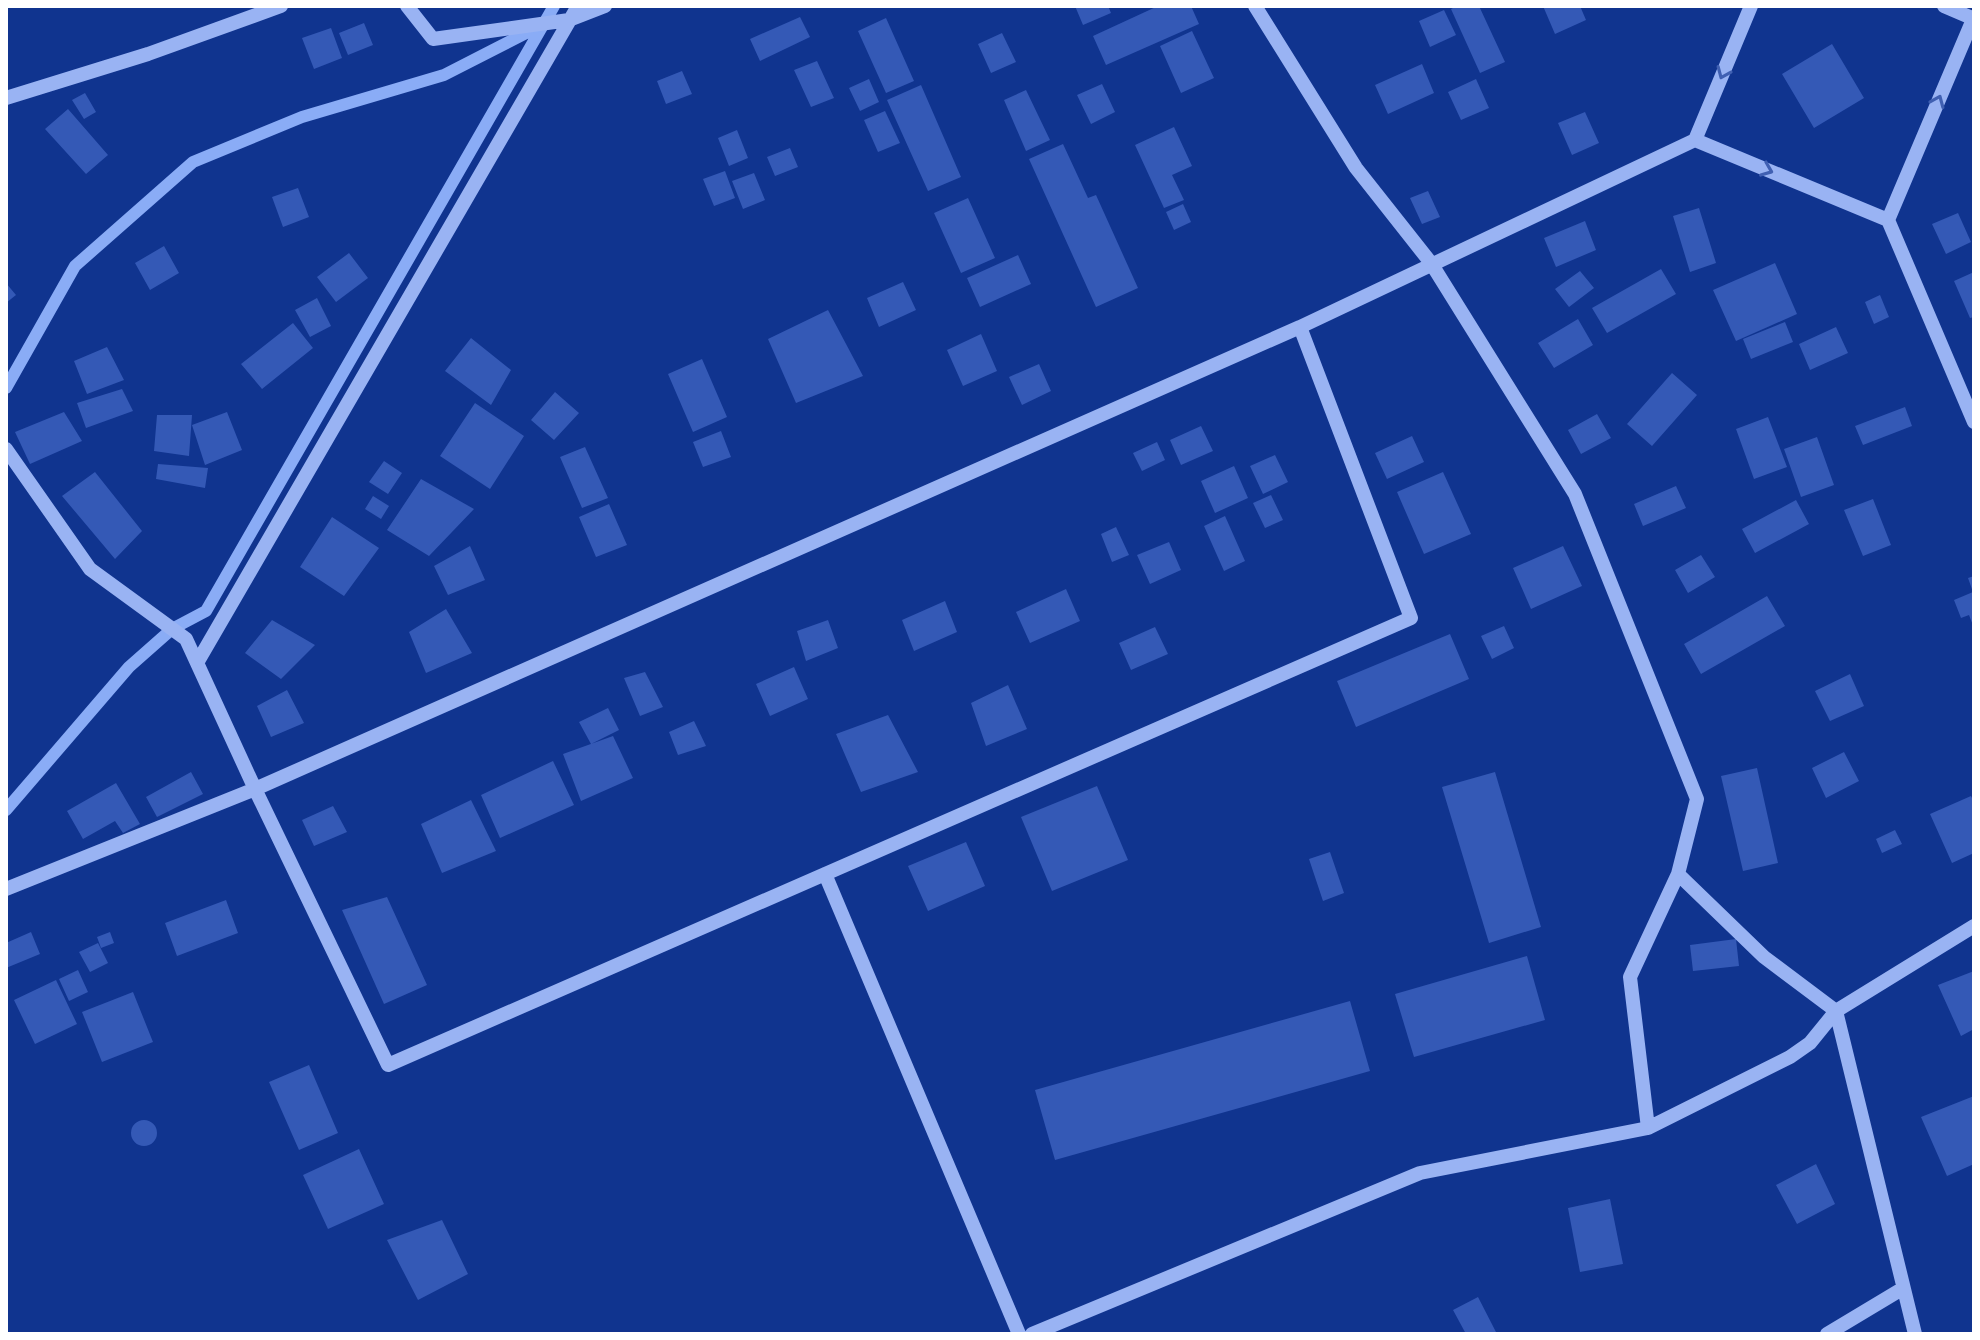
<svg xmlns="http://www.w3.org/2000/svg" width="1980" height="1340" font-family="'Public Sans',sans-serif">
<style>
.lines{fill:none;stroke-linecap:round;stroke-linejoin:round}
.stream{stroke:#8aacf6;stroke-width:12}
.building{fill:#3459b6}
.minor{stroke:#99b3f3;stroke-width:14}
.oneway{stroke:#4060b2}
</style>
<rect width="100%" height="100%" fill="#10348f"/>
<g class="lines">
<path class="stream" d="M6 388 75 266 193 162 302 117 444 75 538 27
M6 810 129 667 172 629 206 611 554 6"/>
</g>
<path class="building" d="M1075 6H1108L1111 13 1083 25Z
M1158 6H1191L1199 24 1106 65 1093 36Z
M1457 6H1479L1505 62 1480 73 1451 9Z
M1543 6H1580L1586 20 1555 34Z
M1444 10 1456 35 1430 47 1419 21Z
M800 17 810 37 760 61 750 39Z
M886 18 914 81 886 93 858 31Z
M364 23 373 45 348 55 339 33Z
M331 28 342 58 314 69 302 38Z
M1192 31 1214 78 1181 93 1160 46Z
M1002 33 1016 62 991 73 978 44Z
M1832 44 1864 98 1814 128 1782 74Z
M817 61 834 98 811 107 794 70Z
M1422 64 1434 93 1388 114 1375 85Z
M682 71 692 94 666 104 657 81Z
M869 79 879 102 860 111 849 88Z
M1476 79 1489 108 1461 120 1448 92Z
M1102 84 1115 112 1091 124 1077 95Z
M921 85 961 177 928 191 887 100Z
M1026 90 1050 140 1026 151 1004 100Z
M85 93 96 112 84 119 72 100Z
M68 109 108 155 86 174 45 129Z
M885 111 900 143 878 152 864 120Z
M1585 112 1599 143 1572 155 1558 123Z
M1174 127 1192 166 1172 175 1184 200 1164 208 1135 145Z
M737 130 748 158 729 166 718 138Z
M1063 144 1088 198 1096 195 1138 288 1096 307 1029 159Z
M790 148 798 167 775 176 767 157Z
M725 171 735 198 714 206 703 179Z
M754 173 765 200 743 209 732 181Z
M298 188 309 217 283 227 272 197Z
M1428 191 1440 217 1422 224 1410 198Z
M968 198 995 258 961 273 934 213Z
M1183 204 1191 222 1174 230 1166 212Z
M1699 208 1716 263 1690 272 1673 216Z
M1958 213 1971 242 1946 254 1932 224Z
M1585 221 1596 250 1556 267 1544 238Z
M164 246 179 273 150 290 135 263Z
M349 253 368 278 336 302 317 277Z
M1018 255 1031 284 980 307 967 278Z
M1775 263 1797 314 1736 341 1713 290Z
M1661 269 1676 294 1607 333 1592 308Z
M1580 271 1594 288 1569 307 1555 289Z
M1974 272V317L1970 318 1954 281Z
M903 282 916 310 879 327 867 298Z
M6 283 16 295 6 303Z
M1880 295 1889 317 1874 324 1865 302Z
M317 298 331 326 310 337 295 310Z
M828 310 863 376 796 403 768 339Z
M1578 319 1593 345 1554 368 1538 343Z
M1785 322 1793 342 1751 359 1743 339Z
M293 323 313 348 262 389 241 364Z
M1836 327 1848 353 1810 370 1799 344Z
M981 334 997 371 963 386 947 350Z
M471 338 511 370 491 405 445 371Z
M107 347 124 380 87 394 74 361Z
M702 359 727 417 693 432 668 374Z
M1039 364 1051 391 1022 405 1009 377Z
M1672 373 1697 395 1652 446 1627 424Z
M122 389 133 411 86 428 77 403Z
M555 392 579 413 554 440 531 420Z
M475 403 524 436 490 489 440 456Z
M1905 407 1912 426 1863 445 1855 426Z
M64 412 82 441 30 464 15 432Z
M227 412 242 450 205 465 192 425Z
M1597 414 1611 438 1581 454 1568 430Z
M157 415H192L189 456 154 451Z
M1768 417 1787 467 1754 479 1736 429Z
M1201 426 1213 451 1181 465 1170 440Z
M721 431 731 457 703 467 693 442Z
M1412 436 1424 462 1387 479 1375 453Z
M1817 437 1834 485 1801 497 1784 449Z
M1157 442 1165 460 1142 471 1133 453Z
M585 447 608 498 582 508 560 457Z
M1275 455 1288 482 1263 494 1250 466Z
M384 461 402 473 388 494 369 482Z
M158 464 208 468 205 488 156 479Z
M1234 466 1248 498 1215 513 1201 481Z
M95 472 142 531 115 559 62 496Z
M1443 472 1471 534 1424 554 1397 492Z
M421 479 474 509 429 556 387 530Z
M1676 486 1686 508 1643 526 1634 504Z
M1271 495 1283 520 1265 528 1253 503Z
M373 496 389 506 381 519 365 509Z
M1873 499 1891 545 1863 556 1844 510Z
M1796 500 1809 524 1755 553 1742 529Z
M609 504 627 545 596 557 579 517Z
M1225 516 1245 561 1224 571 1204 526Z
M332 517 379 548 344 596 300 567Z
M1116 527 1129 555 1112 562 1101 534Z
M1169 542 1181 570 1150 584 1137 555Z
M470 546 485 580 448 595 434 566Z
M1563 546 1582 586 1531 609 1513 568Z
M1701 555 1715 577 1688 593 1675 570Z
M1974 576V628L1969 615 1961 618 1954 600 1973 592 1968 578Z
M1066 589 1080 621 1030 643 1016 612Z
M1767 596 1785 626 1701 674 1684 644Z
M945 601 957 632 914 651 902 620Z
M446 609 472 653 426 673 409 632Z
M272 620 315 645 281 679 245 653Z
M828 620 838 648 806 661 797 631Z
M1504 626 1514 648 1492 659 1481 636Z
M1155 627 1168 654 1131 670 1119 643Z
M1450 634 1469 679 1356 727 1337 681Z
M794 667 808 699 770 716 756 684Z
M645 672 663 707 640 716 624 678Z
M1850 674 1864 706 1830 721 1815 691Z
M1008 685 1027 729 986 746 971 703Z
M287 690 304 723 271 737 257 706Z
M608 708 619 730 591 744 579 722Z
M888 715 918 772 861 792 836 734Z
M694 721 706 746 678 755 669 732Z
M613 736 633 778 581 801 563 754Z
M1844 752 1859 781 1826 798 1812 768Z
M553 761 574 805 500 838 481 795Z
M1757 768 1778 863 1743 871 1721 776Z
M191 772 203 794 157 817 146 797Z
M1495 772 1541 927 1489 943 1442 787Z
M116 783 140 824 123 833 115 821 83 839 67 811Z
M1097 786 1128 860 1052 891 1021 817Z
M1971 796 1974 802V853L1952 863 1930 814Z
M471 800 496 851 442 873 421 824Z
M333 806 347 832 314 846 302 820Z
M1895 830 1902 844 1882 853 1876 839Z
M966 842 985 886 928 911 908 866Z
M1330 852 1344 893 1323 901 1309 859Z
M387 897 427 985 384 1004 342 910Z
M226 900 238 933 177 956 165 923Z
M31 932 40 954 6 968V943Z
M110 932 114 943 101 948 97 937Z
M1736 939 1739 966 1693 971 1690 945Z
M98 943 108 963 90 972 79 952Z
M1527 956 1545 1020 1414 1057 1395 994Z
M78 970 88 992 69 1001 59 979Z
M1974 971V1029L1961 1036 1938 985Z
M56 980 77 1024 35 1044 14 1000Z
M133 992 153 1042 102 1062 82 1012Z
M1350 1001 1370 1071 1055 1160 1035 1090Z
M309 1065 338 1133 299 1150 269 1082Z
M1974 1096V1164L1947 1176 1921 1117Z
M131 1133a13 13 0 1 1 26 0a13 13 0 1 1-26 0Z
M359 1149 384 1204 328 1229 303 1175Z
M1816 1164 1835 1204 1797 1224 1776 1185Z
M1610 1199 1623 1264 1580 1272 1568 1208Z
M442 1220 468 1274 418 1300 387 1240Z
M1478 1297 1497 1334H1466L1453 1310Z"/>
<g class="lines">
<path class="minor" d="M407 6 433 39 569 20 605 6
M1255 6 1356 168 1431 263 1575 494 1697 799 1678 874 1630 977 1648 1128
M1944 6 1972 18
M6 98 148 54 281 6
M1695 140 1888 220 1974 17
M1888 220 1974 422
M6 449 90 569 186 639 255 789 388 1065 1411 618 1300 327
M197 663 578 6
M825 874 1019 1334
M1678 874 1764 957 1836 1011 1915 1334
M6 889 255 789 1300 327 1695 140 1751 6
M1032 1334 1420 1173 1648 1128 1790 1057 1810 1043 1836 1011 1974 926
M1827 1334 1902 1289"/>
</g>
<defs><path id="oneway-chevron" d="M-2-3.5L2.5 0L-2 3.5" fill="none" stroke-width="1.6" stroke-linecap="round" stroke-linejoin="round" transform="scale(2)"/></defs>
<g class="oneway">
<use href="#oneway-chevron" transform="translate(1723 73) rotate(113)"/>
<use href="#oneway-chevron" transform="translate(1938 101) rotate(-67)"/>
<use href="#oneway-chevron" transform="translate(1767 170) rotate(22)"/>
</g>
<rect width="1980" height="1340" fill="none" stroke="#ffffff" stroke-width="16"/>
</svg>
